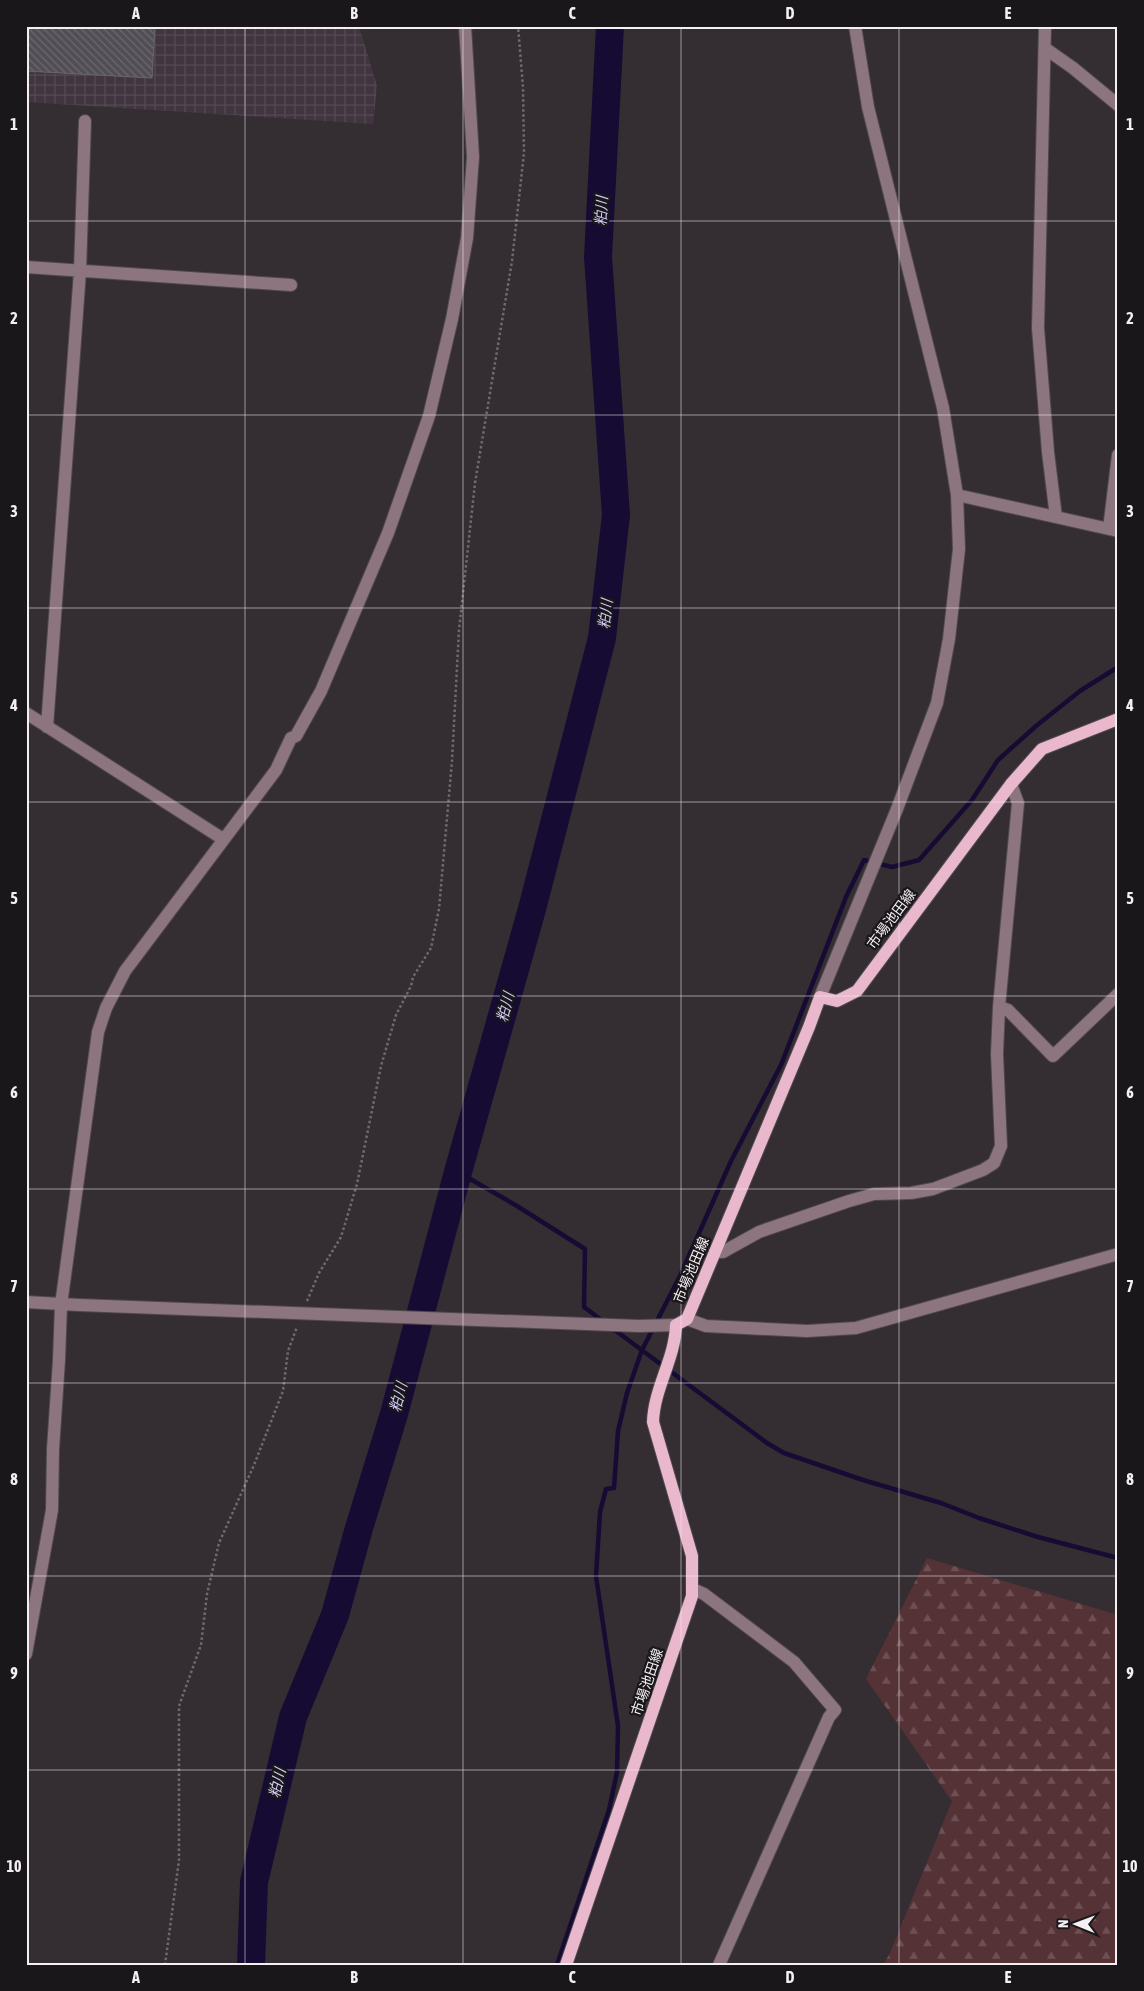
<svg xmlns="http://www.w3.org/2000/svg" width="1144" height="1991" font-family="'Asap Condensed','Noto Sans JP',sans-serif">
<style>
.industrial{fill:url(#industrial-grid)}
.forest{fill:url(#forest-firs)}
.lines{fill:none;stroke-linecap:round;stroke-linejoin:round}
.stream{stroke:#160b32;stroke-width:4.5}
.river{stroke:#160b32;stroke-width:28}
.building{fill:url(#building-back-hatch);stroke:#6a656d}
.minor-casing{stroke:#4f494e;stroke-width:14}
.major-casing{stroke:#4f494e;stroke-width:14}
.path{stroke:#706a6f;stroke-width:2.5;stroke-dasharray:2.5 2.5;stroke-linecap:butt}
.minor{stroke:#8d757f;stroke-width:12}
.major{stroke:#eab8cd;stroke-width:12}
.minor-bridge-casing{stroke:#4f494e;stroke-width:14;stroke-linecap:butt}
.minor-bridge{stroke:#8d757f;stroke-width:12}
.grid{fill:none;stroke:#f4eff3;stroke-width:1;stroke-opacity:0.55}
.labels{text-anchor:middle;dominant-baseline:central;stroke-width:4.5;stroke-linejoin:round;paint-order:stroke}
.street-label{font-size:14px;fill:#f4eff3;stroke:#1a171a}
.water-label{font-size:15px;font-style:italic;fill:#d1caf7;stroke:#1a171a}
.neatline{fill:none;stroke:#f4eff3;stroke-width:2}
.grid-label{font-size:16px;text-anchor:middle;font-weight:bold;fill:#f4eff3}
</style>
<defs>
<pattern id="industrial-grid" width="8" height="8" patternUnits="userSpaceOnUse" patternTransform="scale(1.25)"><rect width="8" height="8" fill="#413640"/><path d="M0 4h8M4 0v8" fill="none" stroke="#544a53"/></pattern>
<pattern id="forest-firs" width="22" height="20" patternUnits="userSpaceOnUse" patternTransform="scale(1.25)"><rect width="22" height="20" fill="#553236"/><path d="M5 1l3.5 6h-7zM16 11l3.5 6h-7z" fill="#6e5054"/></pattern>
<pattern id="building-back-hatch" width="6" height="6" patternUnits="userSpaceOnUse" patternTransform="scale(1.25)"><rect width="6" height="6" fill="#524e55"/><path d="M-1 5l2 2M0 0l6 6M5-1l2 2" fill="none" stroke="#6c686e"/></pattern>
</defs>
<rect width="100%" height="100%" fill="#342e33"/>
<path class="industrial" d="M26 26H359L377 86 373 124 26 102Z"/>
<path class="forest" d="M927 1558 1118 1615V1965H883L890 1953 952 1801 866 1679Z"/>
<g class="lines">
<path class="stream" d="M458 1172 517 1206 585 1249 584 1307 604 1322
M612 1328 767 1443 784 1453 863 1480 941 1503 979 1518 1038 1537 1118 1558
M557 1965 609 1810 617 1772 618 1726 596 1576 600 1512 606 1489 614 1488 618 1431 627 1393 642 1350 680 1276 731 1161 781 1065 846 897 864 860 892 867 919 860 972 800 998 760 1036 726 1080 691 1118 667"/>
<path class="river" d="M251 1965 254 1882 293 1717 335 1615 359 1528 394 1414 458 1172 532 909 602 638 616 515 598 257 610 26"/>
</g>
<path class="building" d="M26 26H155L152 78 26 71Z"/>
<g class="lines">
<defs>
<path id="minor" d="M1045 26 1038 328 1048 452 1056 517
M1046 49 1073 68 1118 105
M26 267 291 285
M957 495 1118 531
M1109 529 1118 455
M26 713 223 839
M47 727 80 271 85 121
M820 997 897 809 937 703 949 639 959 549 957 495 943 408 868 107 855 26
M999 1007 1008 1010 1053 1056 1118 994
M715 1252H723L759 1232 849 1201 874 1194 911 1193 933 1189 983 1170 994 1163 1001 1146 997 1054 999 1007 1018 803 1011 784
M26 1302 79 1305
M687 1319 706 1326 807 1331 856 1328 1118 1254
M639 1326 676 1325
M693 1589 704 1594 794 1662 835 1710 829 1717 719 1965
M26 1654 52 1510 53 1449 59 1360 61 1305 98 1032 106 1008 125 971 276 770 291 738 296 736 321 691 388 533 429 416 452 319 467 238 473 157 465 26"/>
<path id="major" d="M566 1965 692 1596V1556L653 1422C654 1388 675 1359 676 1325L687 1319 809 1027 820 997 837 1001 857 991 1011 784 1042 749 1118 719"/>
</defs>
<use href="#minor" class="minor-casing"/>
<use href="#major" class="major-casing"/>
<path class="path" d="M307 1301 319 1273 341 1237 357 1184 381 1066 396 1015 411 986 413 977 431 948 439 909 452 761 459 630 475 483 512 261 524 153 523 87 518 26
M165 1965 179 1860V1706L201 1645 207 1594 219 1543 254 1465 283 1391 288 1351 297 1327"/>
<use href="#minor" class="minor"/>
<use href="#major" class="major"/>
<defs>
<path id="minor-bridge" d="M79 1305 639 1326"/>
</defs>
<use href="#minor-bridge" class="minor-bridge-casing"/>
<use href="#minor-bridge" class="minor-bridge"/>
</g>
<path class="grid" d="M245 26V1965M463 26V1965M681 26V1965M899 26V1965M26 221H1118M26 415H1118M26 608H1118M26 802H1118M26 996H1118M26 1189H1118M26 1383H1118M26 1576H1118M26 1770H1118"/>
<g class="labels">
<g class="street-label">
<text transform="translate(891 919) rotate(-53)">市場池田線</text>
<text transform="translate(691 1270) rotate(-67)">市場池田線</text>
<text transform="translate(647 1682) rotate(-71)">市場池田線</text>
</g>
<g class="water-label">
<text transform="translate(601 211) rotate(-87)">粕川</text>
<text transform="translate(605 614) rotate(-83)">粕川</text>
<text transform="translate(505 1007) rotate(-75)">粕川</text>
<text transform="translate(398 1397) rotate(-75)">粕川</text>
<text transform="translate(277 1783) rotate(-77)">粕川</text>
</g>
</g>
<rect width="1144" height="1991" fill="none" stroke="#1a171a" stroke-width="55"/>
<g transform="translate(1076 1924) rotate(271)" stroke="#1a171a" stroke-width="4" paint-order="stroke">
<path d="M0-4L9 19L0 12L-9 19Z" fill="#f4eff3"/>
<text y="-8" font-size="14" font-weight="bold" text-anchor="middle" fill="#f4eff3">N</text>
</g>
<rect x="28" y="28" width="1088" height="1936" class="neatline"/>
<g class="grid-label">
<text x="136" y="19">A</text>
<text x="354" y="19">B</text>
<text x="572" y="19">C</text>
<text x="790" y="19">D</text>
<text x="1008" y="19">E</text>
<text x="14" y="130">1</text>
<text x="1130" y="130">1</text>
<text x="14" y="324">2</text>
<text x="1130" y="324">2</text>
<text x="14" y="517">3</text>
<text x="1130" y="517">3</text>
<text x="14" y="711">4</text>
<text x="1130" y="711">4</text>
<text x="14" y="904">5</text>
<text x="1130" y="904">5</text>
<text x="14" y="1098">6</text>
<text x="1130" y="1098">6</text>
<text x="14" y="1292">7</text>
<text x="1130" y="1292">7</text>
<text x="14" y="1485">8</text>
<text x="1130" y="1485">8</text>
<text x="14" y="1679">9</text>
<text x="1130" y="1679">9</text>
<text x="14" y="1872">10</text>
<text x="1130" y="1872">10</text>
<text x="136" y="1983">A</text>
<text x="354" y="1983">B</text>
<text x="572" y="1983">C</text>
<text x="790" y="1983">D</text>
<text x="1008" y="1983">E</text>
</g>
</svg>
